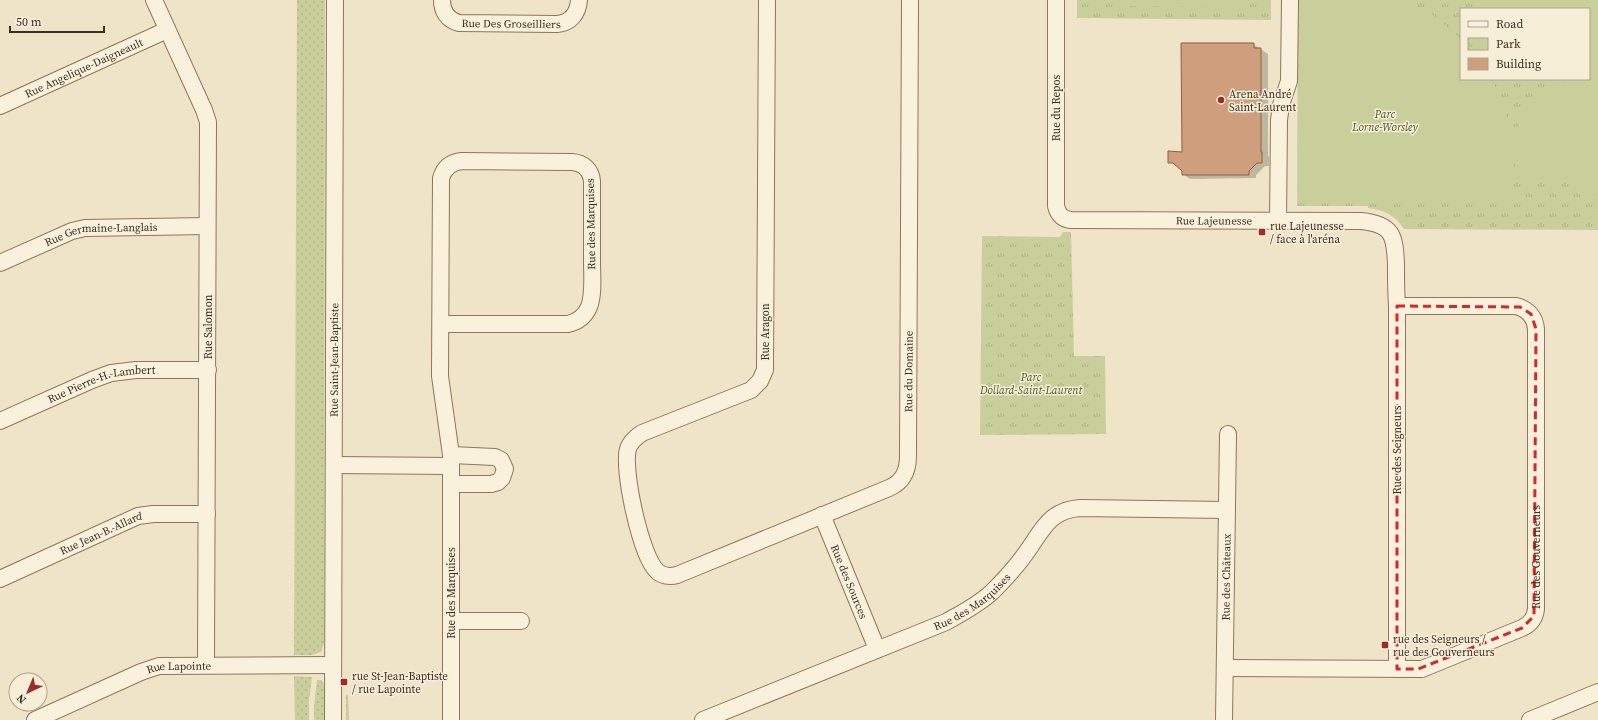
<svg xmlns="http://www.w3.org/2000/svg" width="1598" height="720" font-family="'Source Serif 4',serif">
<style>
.grass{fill:url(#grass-dots)}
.park{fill:url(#park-tufts);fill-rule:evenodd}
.pitch{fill:#c9cf9b}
.shadow{fill:#0003}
.building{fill:#cf9f7d;stroke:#8d5f41}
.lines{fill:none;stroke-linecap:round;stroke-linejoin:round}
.minor-casing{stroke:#8d765c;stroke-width:18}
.minor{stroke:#faf1dc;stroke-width:16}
.marked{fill:none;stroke:#d62828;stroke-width:3;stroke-dasharray:8 5;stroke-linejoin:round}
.poi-dot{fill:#9e2a2b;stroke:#f7eed8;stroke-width:1.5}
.labels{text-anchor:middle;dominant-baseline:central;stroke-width:3;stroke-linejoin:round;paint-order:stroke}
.street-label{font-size:11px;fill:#3d2e20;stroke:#f7eed8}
.poi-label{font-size:11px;fill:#3d2e20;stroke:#f7eed8;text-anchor:start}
.park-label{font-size:11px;font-style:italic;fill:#4d5a26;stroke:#f7eed8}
</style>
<defs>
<pattern id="grass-dots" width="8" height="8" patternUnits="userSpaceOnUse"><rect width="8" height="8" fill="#c9cf9b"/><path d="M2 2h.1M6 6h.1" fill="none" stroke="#aeb285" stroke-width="1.8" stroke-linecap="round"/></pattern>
<pattern id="park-tufts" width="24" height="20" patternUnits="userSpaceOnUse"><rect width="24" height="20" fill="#c9cf9b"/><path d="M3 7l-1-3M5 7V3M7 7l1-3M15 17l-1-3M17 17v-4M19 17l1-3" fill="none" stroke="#aeb285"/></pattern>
</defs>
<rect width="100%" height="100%" fill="#f0e4c8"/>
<path class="grass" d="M297 0H325L324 643 321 652 312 655H294Z
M294 676 312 677 309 701V720H295Z
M317 680H321L324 684V720H314V706Z
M346 695H348L349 720H346Z"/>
<path class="park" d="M1077 0H1271V20L1077 18Z
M1298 0H1598V230L1404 229C1395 215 1384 210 1368 208V206H1297ZM1461 9H1589V79H1461Z
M1063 232H1071L1074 356H1105L1106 434 980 435 982 236 1060 237Z"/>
<path class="pitch" d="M1120 0H1235V7L1120 6Z
M1299 0H1405L1434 16 1461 39V79H1491L1500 98 1511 131 1513 151 1511 200 1304 201 1297 194Z
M1475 0H1598V79L1589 78V9H1480Z
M1593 81 1598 83V194L1579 193V182H1521C1519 175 1516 168 1514 161 1508 124 1535 89 1571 82 1578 80 1586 81 1593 81Z"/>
<path class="shadow" d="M1253 44 1268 54V156L1269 157V166H1265L1256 175V178L1190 179 1183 174V171L1178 166 1169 162 1183 153Z"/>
<path class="building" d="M1181 43H1254V48H1261V152H1262V163H1257L1249 171V175H1182V171L1173 163H1168V151L1182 152Z"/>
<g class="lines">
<defs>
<g id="minor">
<path d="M154 0 204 110 208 122 206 665"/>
<path id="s1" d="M442 0C442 11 447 20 459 23L557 24C571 23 578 13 579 0"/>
<path id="s2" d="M767 0 765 370 760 381 751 390 642 433C636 437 630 442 628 449 622 469 641 557 657 571 662 576 670 577 677 575L889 488C903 482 908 471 908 456L910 0"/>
<path id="s3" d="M1056 0V206C1058 214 1062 219 1071 220L1361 221C1393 224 1395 236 1396 265 1396 279 1396 293 1397 306V669"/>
<path id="s4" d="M0 106 167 30"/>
<path d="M1278 221 1279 120 1281 105 1289 81 1290 0"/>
<path id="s5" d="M0 263 72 231 85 228 207 226"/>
<path d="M441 324H568C577 322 585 316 589 307 594 294 592 276 592 261 592 235 592 208 592 181 591 170 584 163 572 162L462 161C451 162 444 168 441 178L440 376 451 455V720"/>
<path id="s6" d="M0 421 92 380 111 373 136 370H208"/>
<path d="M451 455 495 457 501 460 505 469 502 478 498 482 491 484H451"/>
<path d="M334 465 451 466"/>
<path id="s7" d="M822 515 877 649"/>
<path id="s8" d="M0 579 138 516 153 514H207"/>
<path d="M451 621H521"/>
<path id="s9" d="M1225 668 1422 669 1522 628C1531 624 1535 618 1536 609V329C1535 317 1528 309 1516 306H1397"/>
<path id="s10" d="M35 720 141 672 159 666 333 665"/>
<path id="s11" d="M333 720 335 0"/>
<path id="s12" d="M703 720 946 622C962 613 978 605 992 592 1004 580 1016 567 1026 553 1042 531 1049 510 1080 508L1227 510"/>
<path id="s13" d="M1224 720 1228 434"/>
<path d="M1530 720 1598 692"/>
</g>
</defs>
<use href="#minor" class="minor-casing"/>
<use href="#minor" class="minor"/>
</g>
<path class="marked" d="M1397 306 1520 307 1531 314 1536 329 1534 616 1522 628 1418 669H1397Z"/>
<g class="poi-dot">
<circle cx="1221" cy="100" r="4"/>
<rect x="1258" y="228" width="8" height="8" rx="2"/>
<rect x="1381" y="641" width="8" height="8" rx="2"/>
<rect x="340" y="678" width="8" height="8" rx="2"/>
</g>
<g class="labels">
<g class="street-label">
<text stroke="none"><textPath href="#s1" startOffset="83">Rue Des Groseilliers</textPath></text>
<text stroke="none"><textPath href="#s4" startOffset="92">Rue Angelique-Daigneault</textPath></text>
<text transform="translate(1056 108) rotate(-90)">Rue du Repos</text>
<text stroke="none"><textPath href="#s3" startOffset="371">Rue Lajeunesse</textPath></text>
<text transform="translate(591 224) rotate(-91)">Rue des Marquises</text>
<text stroke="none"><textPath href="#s5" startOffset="107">Rue Germaine-Langlais</textPath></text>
<text transform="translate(208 327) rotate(-90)">Rue Salomon</text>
<text transform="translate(765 332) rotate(-90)">Rue Aragon</text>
<text stroke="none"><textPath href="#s11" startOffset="360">Rue Saint-Jean-Baptiste</textPath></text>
<text stroke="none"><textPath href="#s2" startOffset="1036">Rue du Domaine</textPath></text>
<text stroke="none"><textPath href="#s6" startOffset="109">Rue Pierre-H.-Lambert</textPath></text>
<text transform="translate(1397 450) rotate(-90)">Rue des Seigneurs</text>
<text stroke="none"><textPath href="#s8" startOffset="111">Rue Jean-B.-Allard</textPath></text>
<text stroke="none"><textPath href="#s9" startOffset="382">Rue des Gouverneurs</textPath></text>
<text stroke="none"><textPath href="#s13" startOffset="143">Rue des Châteaux</textPath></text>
<text stroke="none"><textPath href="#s7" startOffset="72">Rue des Sources</textPath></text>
<text transform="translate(451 593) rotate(-90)">Rue des Marquises</text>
<text stroke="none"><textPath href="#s12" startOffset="295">Rue des Marquises</textPath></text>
<text stroke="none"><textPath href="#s10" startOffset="155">Rue Lapointe</textPath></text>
</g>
<g class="poi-label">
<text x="1229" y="94">Arena André<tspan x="1229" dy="13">Saint-Laurent</tspan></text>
<text x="1270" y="226">rue Lajeunesse<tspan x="1270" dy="13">/ face à l'aréna</tspan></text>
<text x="1393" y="639">rue des Seigneurs /<tspan x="1393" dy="13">rue des Gouverneurs</tspan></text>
<text x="352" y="676">rue St-Jean-Baptiste<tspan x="352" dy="13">/ rue Lapointe</tspan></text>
</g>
<g class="park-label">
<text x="1385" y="114">Parc<tspan x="1385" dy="13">Lorne-Worsley</tspan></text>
<text x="1031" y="377">Parc<tspan x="1031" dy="13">Dollard-Saint-Laurent</tspan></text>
</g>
</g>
<rect x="1460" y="8" width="130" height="72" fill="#f7eed8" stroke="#ada18e"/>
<rect x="1468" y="21" width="20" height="6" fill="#faf1dc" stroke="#ada18e"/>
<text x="1496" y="28" font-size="12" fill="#3d2e20">Road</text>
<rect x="1468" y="38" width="20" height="12" fill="url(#park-tufts)" stroke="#ada18e"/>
<text x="1496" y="48" font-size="12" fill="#3d2e20">Park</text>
<rect x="1468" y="58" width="20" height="12" fill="#cf9f7d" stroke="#ada18e"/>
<text x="1496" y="68" font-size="12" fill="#3d2e20">Building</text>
<g transform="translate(28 692) rotate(224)"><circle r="19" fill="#f7eed8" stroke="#ada18e"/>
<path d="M0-3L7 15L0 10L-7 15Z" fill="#9e2a2b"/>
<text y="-6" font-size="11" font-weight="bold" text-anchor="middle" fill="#3d2e20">N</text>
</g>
<path d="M10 26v6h94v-6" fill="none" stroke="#3d2e20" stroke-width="2"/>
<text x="16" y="26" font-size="12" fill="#3d2e20" stroke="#f7eed8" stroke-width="3" paint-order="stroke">50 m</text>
</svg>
